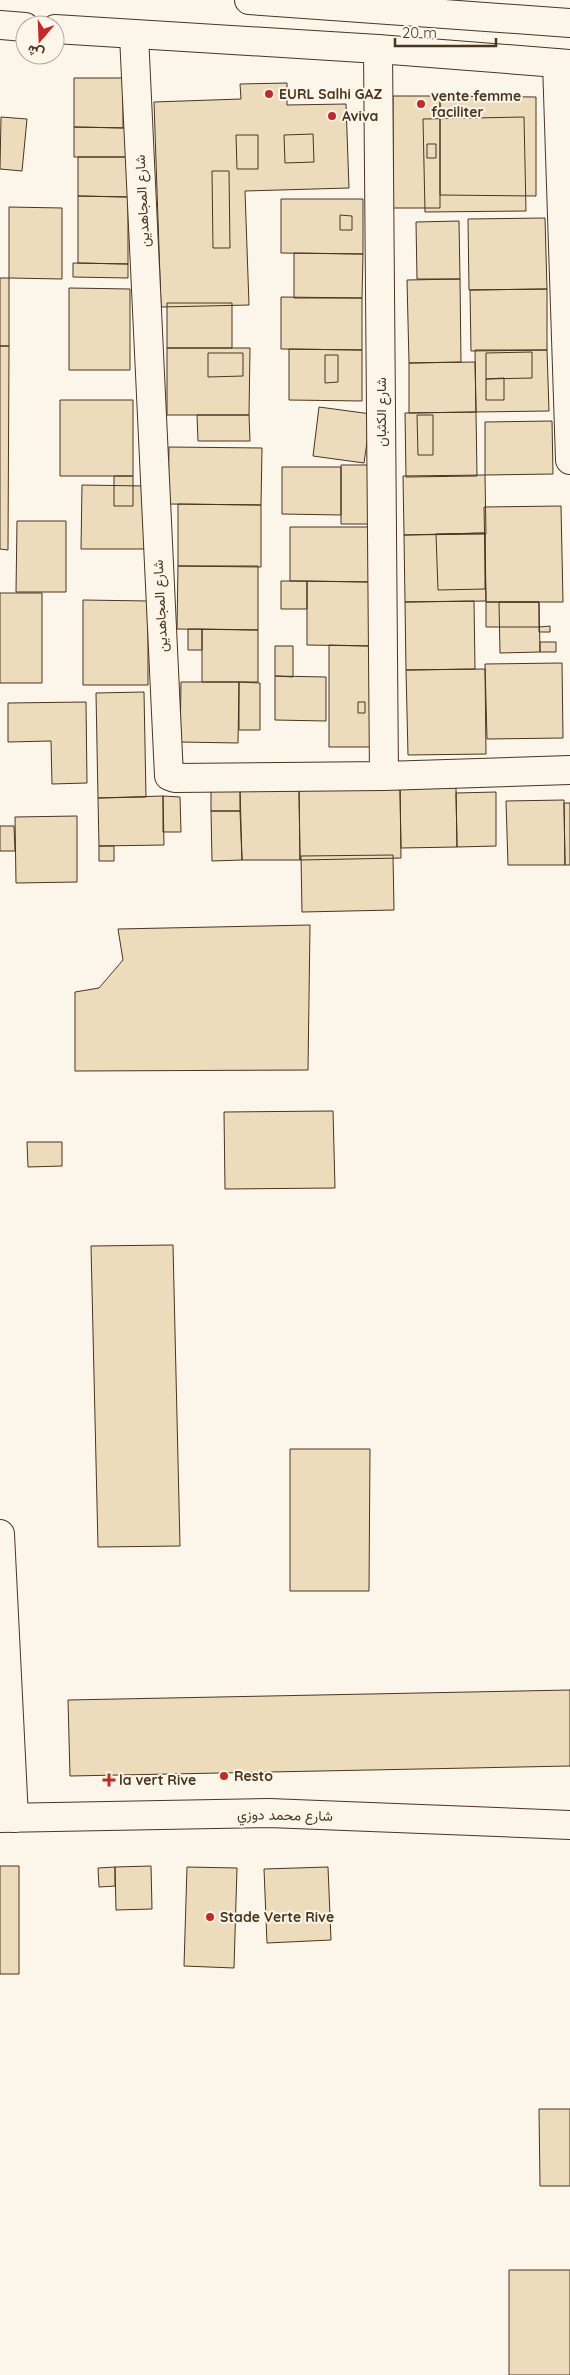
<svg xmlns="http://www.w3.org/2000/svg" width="570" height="2375" font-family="Quicksand,Vazirmatn,sans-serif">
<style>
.building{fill:#ecdcbc;stroke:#4a3520}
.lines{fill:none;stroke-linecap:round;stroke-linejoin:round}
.minor-casing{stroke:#4a3520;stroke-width:30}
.tertiary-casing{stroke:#4a3520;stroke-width:30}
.primary-casing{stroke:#4a3520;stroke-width:30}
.minor{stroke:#fbf6e9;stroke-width:28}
.tertiary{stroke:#fbf6e9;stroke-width:28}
.primary{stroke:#fbf6e9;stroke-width:28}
.poi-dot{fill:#c62828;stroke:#fbf6e9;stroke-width:2}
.labels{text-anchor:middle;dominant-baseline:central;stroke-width:4;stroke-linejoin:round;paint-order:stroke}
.poi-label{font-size:14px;font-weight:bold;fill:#4a3520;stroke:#fbf6e9;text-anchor:start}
.street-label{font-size:14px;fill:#4a3520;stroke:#fbf6e9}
</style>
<rect width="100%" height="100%" fill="#fbf6e9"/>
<path class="building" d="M74 78H123V128L74 127Z
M287 83V105L346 104 349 188 245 191 249 305 161 307 154 102 241 99 240 84Z
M393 96H440V208H393Z
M440 96 536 97V196L440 195Z
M1 117 27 119 22 171 0 169Z
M524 117 526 211 425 212 423 119Z
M74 127 130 128V157H74Z
M313 134 314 162 285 163 284 135Z
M236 135H258V169H237Z
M427 144H436V158H427Z
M78 157H130V197L78 196Z
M212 171H229L230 248H213Z
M78 196 128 197V264L78 263Z
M281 199H363V254L281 253Z
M9 207 62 208V279L9 278Z
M340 215 352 216V230H340Z
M545 218 547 289 469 290 468 219Z
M459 221 460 279H417L416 222Z
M294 253 363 254 362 298H294Z
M73 263 128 264V278L73 277Z
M0 278H9V346H0Z
M460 279 461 362 409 363 407 280Z
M69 288 130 289V370H69Z
M547 289V350L471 351 470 290Z
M281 297 362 298V350L281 349Z
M167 303H232V348H167Z
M0 346H9L8 550 0 549Z
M167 348H250L249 415H167Z
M289 349 362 350V401L289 400Z
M475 350H547L549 411 476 412Z
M532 352V378L486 379V353Z
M208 353H243V376L208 377Z
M325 355H338V382L325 383Z
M475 362 476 412 409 413V363Z
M504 378V400H486V379Z
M60 400H133V476H60Z
M319 407 371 414 364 463 313 456Z
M476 412 477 476 406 477 405 413Z
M197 415H249L250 441H198Z
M417 415H433V455H418Z
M552 421 553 474 485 475V422Z
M169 447 262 448 261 505 168 504Z
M341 465H369V524H341Z
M282 467H341V515L282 514Z
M485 475 486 534 404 535 403 476Z
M114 476H133V506H114Z
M82 485 145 486V549H81Z
M178 504 261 505V567L178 566Z
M561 506 563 602H486L484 507Z
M17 521H66V592H16Z
M290 527H371L370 582 290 581Z
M485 533 486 601 405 602 404 535Z
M485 533V589L438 590 436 534Z
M178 566H258V630L177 629Z
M281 581H307V609H281Z
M307 581 370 582V646L307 645Z
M0 593H42V683H0Z
M83 600 148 601V685H83Z
M474 601 475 669 406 670 405 602Z
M486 602H539V627H486Z
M499 602H539L540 652 500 653Z
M550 626V632H539V627Z
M188 629H202V650H188Z
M202 629 258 630V682H202Z
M540 642H556V652H540Z
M329 645 370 646V747H329Z
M275 646H293V677L275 676Z
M562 663 563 738 487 739 485 664Z
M485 669 486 754 408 755 406 670Z
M275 676 326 677V721L275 720Z
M181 682H239L238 743 180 742Z
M239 682 260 683V730H239Z
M144 692 146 797 98 798 96 693Z
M86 702 87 783 52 784 51 741 8 742V703Z
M358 702H365V713H358Z
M299 788 300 860H242L240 789Z
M400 788 401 858 300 860 299 790Z
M400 788H456L457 847 401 848Z
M211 789H240V811H211Z
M496 792V846L457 847 456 793Z
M163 796 180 797 181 832H163Z
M163 796 164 845 99 846 98 798Z
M564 800 565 865H508L506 801Z
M564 803H570V865H565Z
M211 811H240L242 860 212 861Z
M77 816V882L16 883 15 817Z
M0 826H14L15 851H0Z
M99 846H114V861H99Z
M393 855 394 910 302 912 301 856Z
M310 925 308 1070 75 1071V992L99 988 123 960 118 929Z
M333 1111 335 1188 225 1189 224 1112Z
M27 1142H62V1166L28 1167Z
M173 1245 180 1546 98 1547 91 1246Z
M290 1449H370L369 1591H290Z
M570 1690V1766L70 1776 68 1700Z
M0 1866H19V1974H0Z
M151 1866 152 1909 116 1910 115 1867Z
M115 1867V1886L99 1887 98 1868Z
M187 1867 237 1868 234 1968 184 1966Z
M328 1867 331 1940 267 1943 264 1869Z
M539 2109H570V2186H540Z
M509 2270H570V2375H509Z"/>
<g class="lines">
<defs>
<path id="minor" d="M134 35 169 776 175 778 384 776 570 770
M378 49 384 776
M557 63 570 460
M0 1534 14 1818"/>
<path id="tertiary" d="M0 1818 269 1813 570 1825"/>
<path id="primary" d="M249 0 570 23
M0 25 25 27
M55 29 378 49 570 64"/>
</defs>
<use href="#minor" class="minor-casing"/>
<use href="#tertiary" class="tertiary-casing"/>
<use href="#primary" class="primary-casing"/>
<use href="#minor" class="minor"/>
<use href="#tertiary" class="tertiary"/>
<use href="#primary" class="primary"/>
</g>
<g class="poi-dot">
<circle cx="269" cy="94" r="5"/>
<circle cx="421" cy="104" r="5"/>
<circle cx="332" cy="116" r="5"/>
<circle cx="224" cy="1776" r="5"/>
<path d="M106.5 1772.5h5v5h5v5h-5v5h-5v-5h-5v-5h5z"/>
<circle cx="210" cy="1917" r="5"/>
</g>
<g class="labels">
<g class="poi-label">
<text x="279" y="94">EURL Salhi GAZ</text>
<text x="431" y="96">vente femme<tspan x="431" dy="16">faciliter</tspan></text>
<text x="342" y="116">Aviva</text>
<text x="234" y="1776">Resto</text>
<text x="119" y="1780">la vert Rive</text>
<text x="220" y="1917">Stade Verte Rive</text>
</g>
<g class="street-label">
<text transform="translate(142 201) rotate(-93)">شارع المجاهدين</text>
<text transform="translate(381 412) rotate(-90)">شارع الكثبان</text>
<text transform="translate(160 606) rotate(-93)">شارع المجاهدين</text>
<text transform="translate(285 1815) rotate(1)">شارع محمد دوزي</text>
</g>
</g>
<g transform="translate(40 40) rotate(199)"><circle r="24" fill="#fbf6e9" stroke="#b4a999"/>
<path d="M0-4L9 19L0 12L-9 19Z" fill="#c62828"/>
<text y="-8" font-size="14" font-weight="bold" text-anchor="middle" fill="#4a3520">ش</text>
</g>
<path d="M395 38v8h101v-8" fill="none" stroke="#4a3520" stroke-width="2.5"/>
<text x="402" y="38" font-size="15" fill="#4a3520" stroke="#fbf6e9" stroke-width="4" paint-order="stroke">20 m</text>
</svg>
